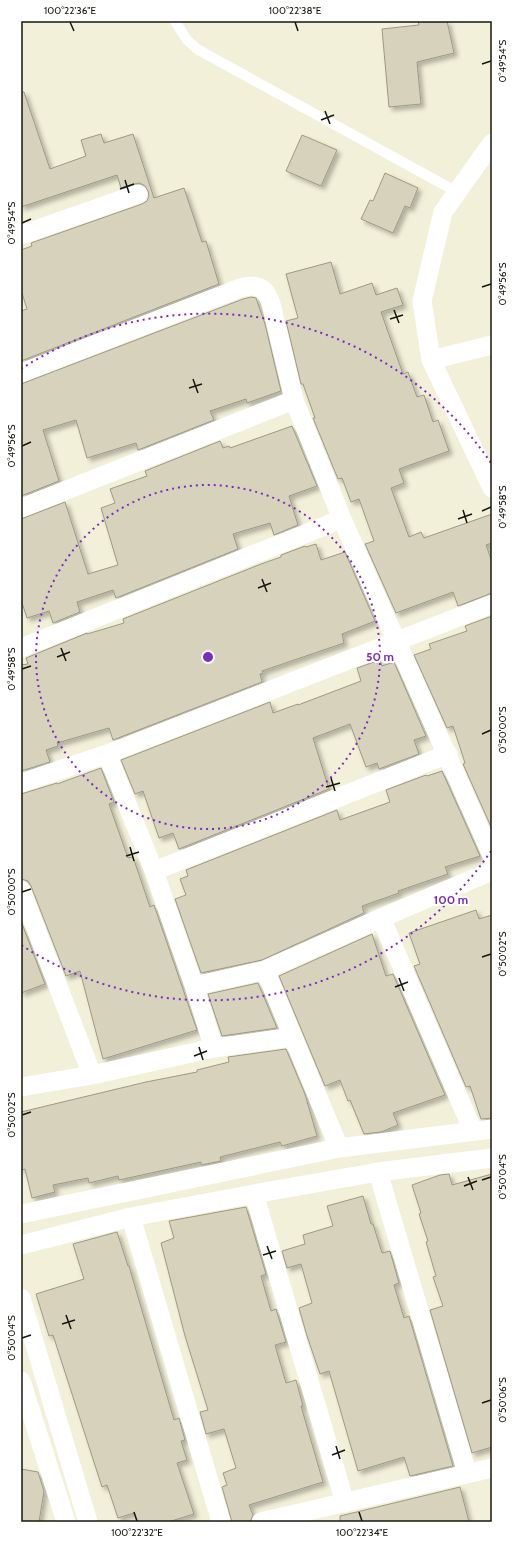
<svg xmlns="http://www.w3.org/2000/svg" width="513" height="1543" font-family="Cabin,sans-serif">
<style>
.building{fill:#d6d2bc;stroke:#9c9984;filter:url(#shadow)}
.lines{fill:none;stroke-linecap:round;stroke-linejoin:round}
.service{stroke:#fff;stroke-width:10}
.minor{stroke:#fff;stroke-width:19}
.ticks{fill:none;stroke:#17160e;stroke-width:1.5}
.ring{fill:none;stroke:#7b2cbf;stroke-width:2;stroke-dasharray:2 4}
.centre{fill:#7b2cbf;stroke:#fff;stroke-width:2}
.ring-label{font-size:12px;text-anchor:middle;font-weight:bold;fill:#7b2cbf;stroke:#fff;stroke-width:4;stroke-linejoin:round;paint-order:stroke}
.neatline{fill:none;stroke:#17160e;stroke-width:1.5}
.ticks-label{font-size:10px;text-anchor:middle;fill:#17160e}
</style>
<defs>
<filter id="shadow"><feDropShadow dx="3.5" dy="3.5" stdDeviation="2" flood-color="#0004"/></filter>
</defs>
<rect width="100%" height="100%" fill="#f3f0d9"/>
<path class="building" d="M418 21H447L454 53 417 62 421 104 389 107 382 29 419 25Z
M21 92H24L50 169 86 156 81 140 101 134 104 143 133 134 154 198 184 188 202 242 206 241 219 284 21 361V311L27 309 21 290V250L32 246 31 243 142 204 147 201 149 196 148 191 145 186 140 183 134 184 121 188 117 175 21 207Z
M302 135 337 150 321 186 286 171Z
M385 173 418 188 410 208 405 206 393 233 361 219 370 200 373 201Z
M331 262 340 294 372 283 376 295 397 288 403 305 381 312 403 374 408 372 417 397 424 395 433 422 438 420 449 451 399 469 404 483 391 488 409 537 421 532 424 538 492 514V543L486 545 492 562V593L458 606 453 592 396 613 365 544 374 541 359 499 351 502 342 478 338 479 313 418H315L303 384H301L286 321 298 318 286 274Z
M251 297 256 298 265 324 281 391 247 403 246 399 210 411 214 420 138 450 136 443 87 458 76 420 43 430 59 481 21 496V384L243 299Z
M292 426 317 486 289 496 298 525 274 535 270 523 233 534 238 549 116 598 113 590 77 602 80 612 53 623 49 611 27 618 21 600V519L65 502 88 574 118 565 101 508 115 503 110 489 147 476 145 471 220 441 223 448 229 446 230 448Z
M316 544 321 560 345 552 375 621 342 634 344 643 262 671 263 673 260 674 262 682 113 740 109 728 57 743 58 746 46 750 50 762 21 771V665L28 664 26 658 87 633V634L124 623 123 619 261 564 281 557V555L305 546 306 547Z
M492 616V829L463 764 465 763 453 726 447 728 414 655 431 649 429 644 467 631 465 626Z
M380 660 382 666 394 662 426 736 414 740 419 754 379 769 377 763 366 767 350 724 313 738 329 789 179 849 173 833 159 838 143 791 135 794 121 760 270 702 273 713 298 704V705L361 681 357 668Z
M101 768 114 802 109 804 128 858 133 857 150 907 154 905 197 1030 103 1059 80 971 66 976 31 886 28 881 21 879V794L57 783V784Z
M442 771 480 856 445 867 448 874 398 891 399 893 362 906 364 913 262 960 201 973 175 899 186 895 180 879 188 876 186 870 337 810 340 820 390 802 386 790 426 775 427 776Z
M476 910 479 919 492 915V1118L481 1119 470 1086 466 1087 414 966 420 964 409 933Z
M21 921 45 984 21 993Z
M372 934 386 976 393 974 445 1095 393 1113 398 1125 381 1132 364 1134 350 1100 348 1101 340 1080 325 1086 279 976Z
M258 983 277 1028 222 1036 208 994Z
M286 1049 305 1094 317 1136 282 1146 280 1142 220 1157 221 1161 201 1165V1162L119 1180 118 1176 89 1183 88 1178 53 1185 55 1192 32 1198 25 1169 21 1170V1112L146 1082 197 1072V1070L229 1062 228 1057Z
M449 1174 452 1185 492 1174V1447L472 1453 430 1310 443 1306 433 1277 436 1276 426 1242 428 1241 419 1214 421 1213 412 1185 440 1175Z
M363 1196 371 1224H373L382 1253 390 1251 399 1283 394 1285 404 1318 409 1316 453 1466 410 1476 404 1457 358 1471 329 1371 320 1374 307 1336 299 1308 312 1303 301 1264 287 1268 282 1251 305 1244 303 1235 333 1226 327 1206Z
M246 1207 266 1274 261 1276 271 1311 276 1309 286 1342 275 1345 286 1383 296 1380 303 1406H301L323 1482 249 1505 253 1515 250 1522H232L222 1487 227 1485 223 1473 236 1468 224 1429 206 1434 200 1412 208 1410 185 1336 161 1243 174 1238 169 1221Z
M117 1232 128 1266H129L174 1420 179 1418 185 1440 181 1441 187 1460 177 1463 194 1514 168 1522H137L134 1513 118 1518 107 1485 102 1487 53 1335 49 1336 36 1294 84 1279 73 1244Z
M21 1469 38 1472 44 1491 39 1522H21Z
M460 1487 469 1522H340V1516Z"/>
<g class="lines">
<path class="service" d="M175 21 187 40 197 49 457 192"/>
<path class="minor" d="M492 143 443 212 422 301 431 360 492 488
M21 235 138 194
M431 360 492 345
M21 373 240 288C257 283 266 287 271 304L294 400 342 519 492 856
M21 508 294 400
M21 648 342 519
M107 754 154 871 194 986
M21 783 107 754 492 604
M154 871 448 754
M21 890 92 1075
M381 918 473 1131
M265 970 339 1148
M214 1048 292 1037
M21 1087 92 1075 214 1048 194 986 265 970 381 918 492 871
M378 1172 467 1473
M254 1194 345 1503
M21 1214 339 1148 492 1129
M131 1217 221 1522
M21 1245 131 1217 254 1194 378 1172 492 1158
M21 1298 88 1522
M21 1381 66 1522
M261 1522 492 1468"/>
</g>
<path class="ticks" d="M70 22 74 31M295 22 298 31M482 64 491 61M325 111 330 124M321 120 334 115M125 180 129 193M120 189 134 184M22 223 31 219M482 287 491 284M394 310 399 323M390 319 403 315M193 379 198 393M189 388 202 384M22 446 31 442M463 510 467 523M482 511 491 507M458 519 472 514M262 579 267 592M258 588 271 583M61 648 66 661M57 657 70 652M22 669 31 666M482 734 491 730M331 778 335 791M326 787 340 783M130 847 134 861M126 856 139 852M22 892 31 889M482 957 491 954M399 978 404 991M395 987 408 982M199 1047 203 1060M194 1056 207 1051M22 1115 31 1112M468 1177 473 1190M482 1180 491 1177M464 1186 477 1181M267 1246 272 1259M263 1255 276 1251M66 1315 71 1329M62 1324 75 1320M22 1338 31 1335M482 1403 491 1400M336 1446 340 1459M332 1455 345 1450M134 1512 137 1521M359 1512 362 1521"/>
<g class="ring">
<circle cx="208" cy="657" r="172"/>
<path d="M491 851A343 343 0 0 1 21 945M21 369A343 343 0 0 1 491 463"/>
</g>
<circle cx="208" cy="657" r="6" class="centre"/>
<g class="ring-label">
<text x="380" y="661">50 m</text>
<text x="451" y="904">100 m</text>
</g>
<rect width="513" height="1543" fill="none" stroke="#ffffff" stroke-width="44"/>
<rect x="22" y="22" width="469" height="1499" class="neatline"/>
<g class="ticks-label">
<text x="70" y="14">100°22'36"E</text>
<text x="295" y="14">100°22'38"E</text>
<text transform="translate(502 61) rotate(-90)" y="4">0°49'54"S</text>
<text transform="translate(11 223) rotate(-90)" y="4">0°49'54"S</text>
<text transform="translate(502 284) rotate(-90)" y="4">0°49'56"S</text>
<text transform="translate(11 446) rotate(-90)" y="4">0°49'56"S</text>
<text transform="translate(502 507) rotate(-90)" y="4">0°49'58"S</text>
<text transform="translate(11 669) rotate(-90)" y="4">0°49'58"S</text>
<text transform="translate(502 730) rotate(-90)" y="4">0°50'00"S</text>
<text transform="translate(11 892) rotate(-90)" y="4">0°50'00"S</text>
<text transform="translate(502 954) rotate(-90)" y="4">0°50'02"S</text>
<text transform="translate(11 1115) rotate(-90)" y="4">0°50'02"S</text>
<text transform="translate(502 1177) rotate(-90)" y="4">0°50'04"S</text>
<text transform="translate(11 1338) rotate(-90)" y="4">0°50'04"S</text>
<text transform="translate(502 1400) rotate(-90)" y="4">0°50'06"S</text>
<text x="137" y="1536">100°22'32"E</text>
<text x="362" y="1536">100°22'34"E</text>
</g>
</svg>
